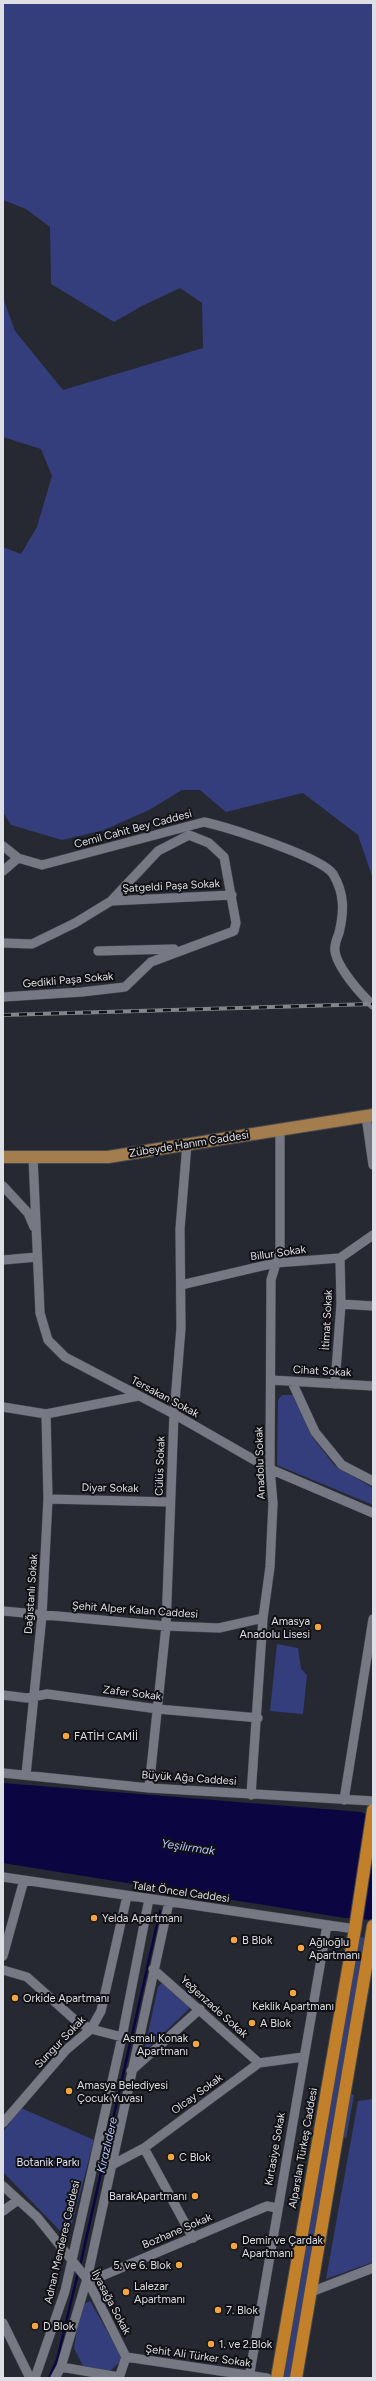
<svg xmlns="http://www.w3.org/2000/svg" width="376" height="2381" font-family="Figtree,sans-serif">
<style>
.green{fill:#353e7d}
.water{fill:#0b0541}
.lines{fill:none;stroke-linecap:round;stroke-linejoin:round}
.stream{stroke:#0b0541;stroke-width:2.5}
.minor-casing{stroke:#45474e;stroke-width:10}
.major-casing{stroke:#45474e;stroke-width:14}
.highway-casing{stroke:#45474e;stroke-width:14}
.minor{stroke:#767983;stroke-width:9}
.major{stroke:#a37d4d;stroke-width:12}
.highway{stroke:#c18029;stroke-width:12}
.rail-casing{stroke:#83858c;stroke-width:4}
.rail{stroke:#111115;stroke-width:2.5;stroke-dasharray:8;stroke-linecap:butt}
.poi-dot{fill:#f2a541;stroke:#111115;stroke-width:1.5}
.labels{text-anchor:middle;dominant-baseline:central;stroke-width:4;stroke-linejoin:round;paint-order:stroke}
.street-label{font-size:11px;fill:#dddfe4;stroke:#111115}
.poi-label{font-size:11px;fill:#dddfe4;stroke:#111115;text-anchor:start}
.park-label{font-size:11px;fill:#dee3f6;stroke:#111115}
.water-label{font-size:12px;font-style:italic;fill:#b5c2fb;stroke:#111115}
</style>
<rect width="100%" height="100%" fill="#262931"/>
<path class="green" d="M3 3H373V879L358 835 303 793 226 812 200 790H182L149 810 104 830 62 840 11 825 3 812V547L21 554 37 527 52 476 41 449 3 437V298L15 331 63 390 203 348 202 303 180 288 142 306 114 322 51 284 50 227 26 209 3 200Z
M282 1395H295L310 1434 334 1465 373 1488V1505L277 1465 278 1400Z
M277 1644 298 1648 301 1669 307 1675 303 1714 270 1711Z
M359 1937 366 1938 290 2378H284Z
M164 1981 192 2006 148 2048 145 2047 158 1987Z
M349 2094 354 2095 346 2139 342 2134Z
M373 2099V2262L326 2279 358 2101Z
M21 2108 94 2140 68 2239 3 2172V2132Z
M90 2301 123 2359 110 2371 83 2366 74 2348 80 2311 84 2304Z"/>
<path class="water" d="M3 1783 361 1812 373 1816V1920L345 1918 3 1863Z"/>
<g class="lines">
<path class="stream" d="M80 2266 160 1911
M49 2378 57 2360 78 2273"/>
<defs>
<path id="minor" d="M3 846 18 858 42 865 204 822C227 827 322 857 333 874 345 894 344 912 339 933 337 938 334 946 335 951 337 967 361 995 373 1005
M3 871 18 858
M3 943 32 944 75 923 111 901 232 895
M98 951 174 949
M3 997 82 992 125 987 151 962 234 931 236 923 224 857 209 843 189 835 158 851 111 901
M366 1116 373 1165
M33 1157 40 1313 48 1340 65 1357 174 1414 270 1469 373 1513
M3 1186 28 1213 34 1227
M3 1260 37 1257
M181 1285 275 1263 340 1258 373 1235
M341 1304 373 1306
M271 1380 373 1386
M292 1382 315 1432 342 1465 373 1481
M335 1384 341 1304 340 1258
M3 1407 46 1414 138 1396
M48 1499 170 1502
M3 1611 166 1626 219 1628 263 1618
M3 1695 27 1698 47 1694 158 1709 258 1718
M3 1773 149 1788 373 1801
M26 1775 42 1615 48 1499 46 1414
M149 1788 166 1626 174 1414 181 1328 180 1229 187 1144
M251 1795 263 1618 270 1567 273 1503 270 1469 271 1280 280 1250V1130
M344 1800 373 1619
M3 1877 355 1929
M3 1956 24 1880
M153 1969 259 2063
M3 1970 27 1977 75 2020 91 2029 122 2037
M131 2071 200 2009
M3 2123 66 2050 91 2029 101 2011 127 1896
M144 2148 193 2238
M110 2166 144 2148 259 2063 303 2057
M3 2186 37 2217 87 2279 126 2357 119 2378
M3 2211 18 2200
M87 2279 97 2278 267 2206 277 2208
M311 2292 373 2268
M3 2323 30 2378
M126 2357 267 2378
M61 2367 119 2377
M35 2378 65 2291 72 2260 122 2037 149 1899
M55 2378 61 2367 87 2279 169 1902
M249 2378 327 1925"/>
<path id="major" d="M3 1157H108L373 1115"/>
<path id="highway" d="M277 2378 355 1929 373 1810
M296 2378 373 1926"/>
</defs>
<use href="#minor" class="minor-casing"/>
<use href="#major" class="major-casing"/>
<use href="#highway" class="highway-casing"/>
<use href="#minor" class="minor"/>
<use href="#major" class="major"/>
<use href="#highway" class="highway"/>
<defs>
<path id="rail" d="M3 1015 373 1004"/>
</defs>
<use href="#rail" class="rail-casing"/>
<use href="#rail" class="rail"/>
</g>
<g class="poi-dot">
<circle cx="318" cy="1627" r="4"/>
<circle cx="66" cy="1736" r="4"/>
<circle cx="94" cy="1918" r="4"/>
<circle cx="234" cy="1940" r="4"/>
<circle cx="301" cy="1948" r="4"/>
<circle cx="293" cy="1993" r="4"/>
<circle cx="15" cy="1998" r="4"/>
<circle cx="252" cy="2023" r="4"/>
<circle cx="196" cy="2044" r="4"/>
<circle cx="69" cy="2091" r="4"/>
<circle cx="171" cy="2157" r="4"/>
<circle cx="195" cy="2196" r="4"/>
<circle cx="234" cy="2246" r="4"/>
<circle cx="179" cy="2265" r="4"/>
<circle cx="126" cy="2292" r="4"/>
<circle cx="218" cy="2310" r="4"/>
<circle cx="35" cy="2326" r="4"/>
<circle cx="211" cy="2344" r="4"/>
</g>
<g class="labels">
<g class="street-label">
<text transform="translate(133 829) rotate(-15)">Cemil Cahit Bey Caddesi</text>
<text transform="translate(171 886) rotate(-3)">Şatgeldi Paşa Sokak</text>
<text transform="translate(68 980) rotate(-5)">Gedikli Paşa Sokak</text>
<text transform="translate(189 1144) rotate(-9)">Zübeyde Hanım Caddesi</text>
<text transform="translate(278 1253) rotate(-8)">Billur Sokak</text>
<text transform="translate(327 1320) rotate(-87)">İtimat Sokak</text>
<text transform="translate(322 1371) rotate(3)">Cihat Sokak</text>
<text transform="translate(165 1397) rotate(28)">Tersakan Sokak</text>
<text transform="translate(260 1463) rotate(-92)">Anadolu Sokak</text>
<text transform="translate(160 1466) rotate(-88)">Cülüs Sokak</text>
<text transform="translate(110 1488) rotate(1)">Diyar Sokak</text>
<text transform="translate(31 1594) rotate(-86)">Dağıstanlı Sokak</text>
<text transform="translate(135 1610) rotate(4)">Şehit Alper Kalan Caddesi</text>
<text transform="translate(132 1693) rotate(7)">Zafer Sokak</text>
<text transform="translate(189 1778) rotate(4)">Büyük Ağa Caddesi</text>
<text transform="translate(181 1892) rotate(8)">Talat Öncel Caddesi</text>
<text transform="translate(214 2007) rotate(42)">Yeğenzade Sokak</text>
<text transform="translate(60 2042) rotate(-46)">Sungur Sokak</text>
<text transform="translate(197 2094) rotate(-36)">Olcay Sokak</text>
<text transform="translate(303 2148) rotate(-80)">Alparslan Türkeş Caddesi</text>
<text transform="translate(275 2149) rotate(-80)">Kırtasiye Sokak</text>
<text transform="translate(177 2231) rotate(-23)">Bozhane Sokak</text>
<text transform="translate(62 2242) rotate(-77)">Adnan Menderes Caddesi</text>
<text transform="translate(111 2302) rotate(62)">İlyasağa Sokak</text>
<text transform="translate(198 2356) rotate(8)">Şehit Ali Türker Sokak</text>
</g>
<g class="poi-label">
<text x="310" y="1621" text-anchor="end">Amasya<tspan x="310" dy="13">Anadolu Lisesi</tspan></text>
<text x="74" y="1736">FATİH CAMİİ</text>
<text x="102" y="1918">Yelda Apartmanı</text>
<text x="242" y="1940">B Blok</text>
<text x="309" y="1942">Ağlıoğlu<tspan x="309" dy="13">Apartmanı</tspan></text>
<text x="23" y="1998">Orkide Apartmanı</text>
<text x="293" y="2006" text-anchor="middle">Keklik Apartmanı</text>
<text x="260" y="2023">A Blok</text>
<text x="188" y="2038" text-anchor="end">Asmalı Konak<tspan x="188" dy="13">Apartmanı</tspan></text>
<text x="77" y="2085">Amasya Belediyesi<tspan x="77" dy="13">Çocuk Yuvası</tspan></text>
<text x="179" y="2157">C Blok</text>
<text x="187" y="2196" text-anchor="end">BarakApartmanı</text>
<text x="242" y="2240">Demir ve Çardak<tspan x="242" dy="13">Apartmanı</tspan></text>
<text x="171" y="2265" text-anchor="end">5. ve 6. Blok</text>
<text x="134" y="2286">Lalezar<tspan x="134" dy="13">Apartmanı</tspan></text>
<text x="226" y="2310">7. Blok</text>
<text x="43" y="2326">D Blok</text>
<text x="219" y="2344">1. ve 2.Blok</text>
</g>
<g class="park-label">
<text x="48" y="2162">Botanik Parkı</text>
</g>
<g class="water-label">
<text transform="translate(188 1847) rotate(8)">Yeşilırmak</text>
<text transform="translate(107 2145) rotate(-77)">Kirazlıdere</text>
</g>
</g>
<rect width="376" height="2381" fill="none" stroke="#dddfe4" stroke-width="8"/>
</svg>
